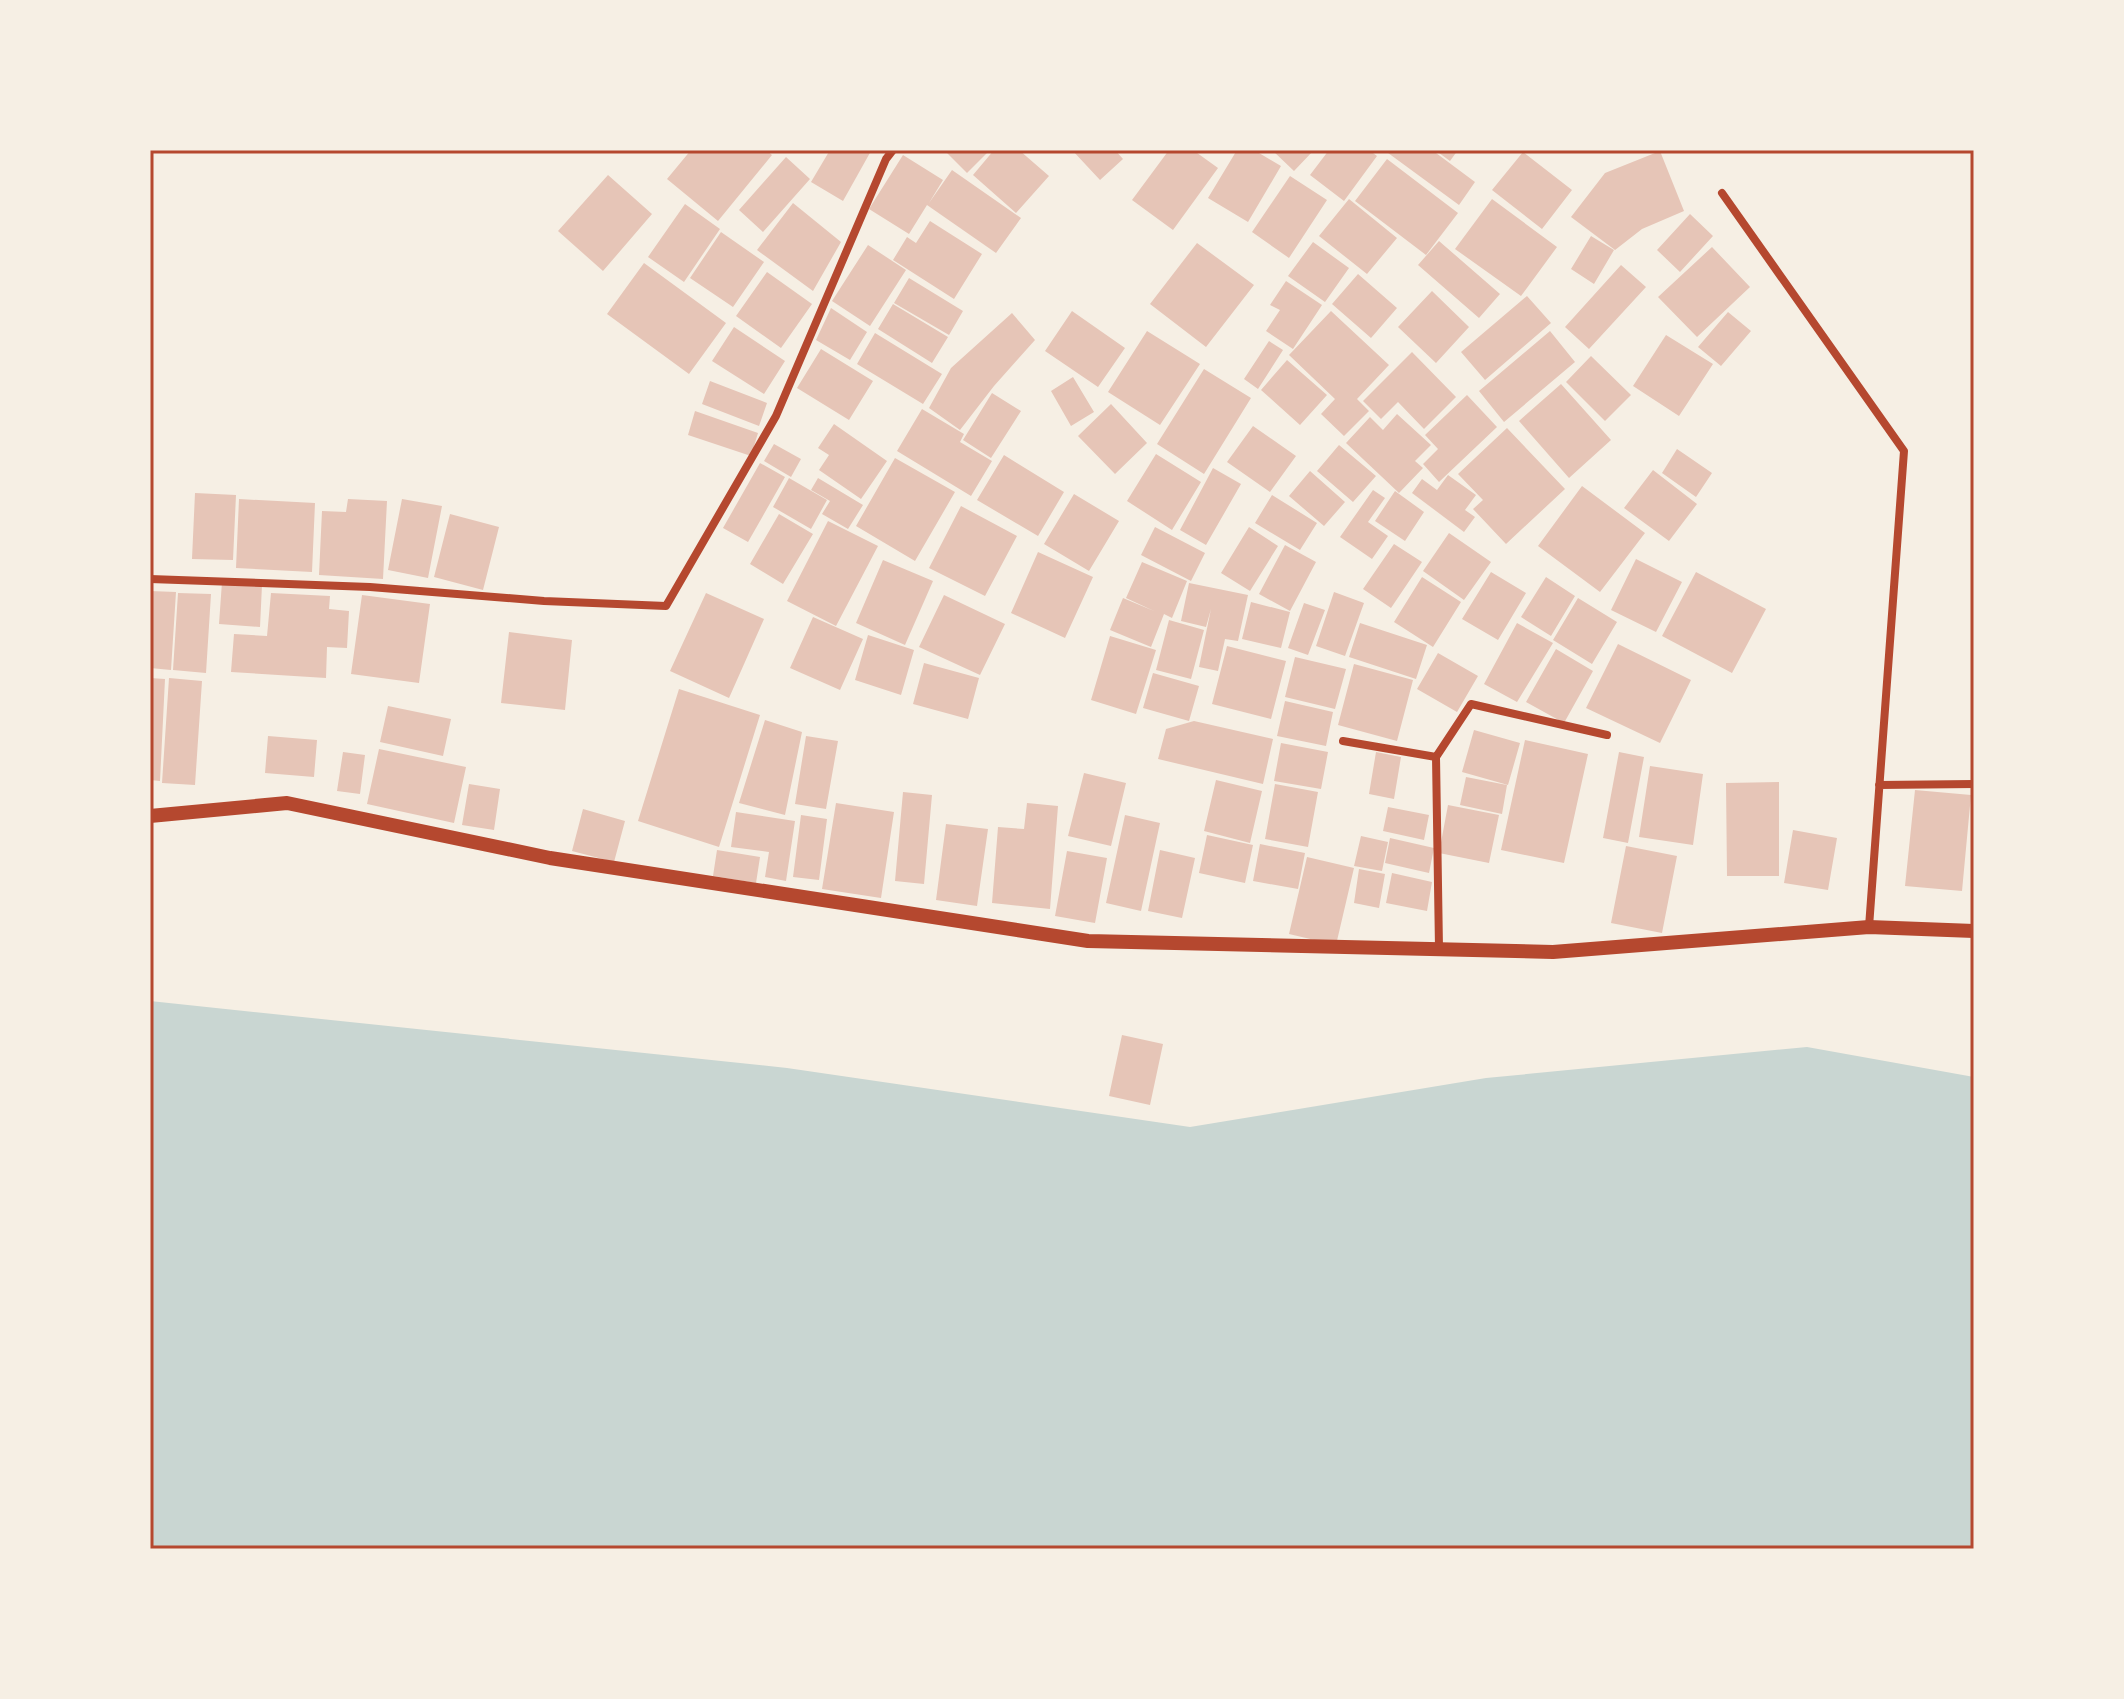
<svg xmlns="http://www.w3.org/2000/svg" width="2124" height="1699" font-family="'PT Sans Narrow',sans-serif">
<style>
.water{fill:#c9d6d2}
.building{fill:#e6c5b7}
.lines{fill:none;stroke-linecap:round;stroke-linejoin:round}
.minor{stroke:#b5482f;stroke-width:8}
.tertiary{stroke:#b5482f;stroke-width:14}
.neatline{fill:none;stroke:#b5482f;stroke-width:3}
</style>
<rect width="100%" height="100%" fill="#f6efe4"/>
<path class="water" d="M150 1001 787 1068 1190 1127 1486 1078 1807 1047 1974 1077V1549H150Z"/>
<path class="building" d="M691 150H766L772 155 718 221 667 179Z
M830 150 871 151 843 201 811 182Z
M944 150H990L967 173Z
M994 150H1019L1049 176 1016 213 973 175Z
M1072 150H1115L1123 159 1100 180Z
M1169 150H1193L1218 168 1173 230 1132 200Z
M1237 150H1254L1281 166 1248 222 1208 198Z
M1272 150H1314L1294 171Z
M1329 150H1369L1377 156 1344 201 1310 175Z
M1384 150H1432L1475 182 1459 205Z
M1435 150H1458L1450 161Z
M1660 151 1684 211 1642 229 1615 250 1571 217 1605 173Z
M1523 152 1572 190 1542 229 1492 190Z
M903 155 943 180 929 203 952 170 1021 218 996 253 927 205 909 234 869 209Z
M786 157 810 179 763 232 739 210Z
M1387 159 1458 213 1426 255 1355 201Z
M608 175 652 214 603 271 558 231Z
M1290 176 1327 200 1289 258 1252 232Z
M1349 199 1397 238 1367 274 1319 236Z
M1492 199 1557 247 1521 296 1455 249Z
M793 203 841 242 813 291 757 250Z
M685 204 720 229 684 282 648 257Z
M1690 214 1713 236 1680 272 1657 250Z
M930 221 982 254 954 299 893 260 907 237 916 243Z
M721 232 764 262 733 307 690 278Z
M1591 236 1614 250 1594 284 1571 269Z
M1439 241 1500 294 1479 318 1418 265Z
M1313 242 1349 268 1325 302 1288 276Z
M1197 243 1254 285 1206 347 1150 304Z
M868 245 906 270 870 326 832 301Z
M1712 247 1750 287 1697 337 1658 297Z
M644 263 726 323 689 374 607 314Z
M1621 265 1646 287 1589 349 1565 327Z
M767 272 812 304 781 348 736 316Z
M1358 274 1397 308 1371 338 1332 304Z
M909 278 963 311 949 335 894 303Z
M1286 281 1322 305 1293 349 1266 331 1280 310 1270 305Z
M1432 291 1469 327 1436 363 1398 327Z
M1527 296 1551 323 1485 380 1461 352Z
M893 304 948 337 932 363 878 329Z
M831 308 867 332 850 360 816 340Z
M1072 311 1125 348 1098 387 1045 351Z
M1331 311 1389 365 1357 399 1369 411 1344 436 1321 414 1335 399 1289 355Z
M1728 312 1751 331 1721 366 1698 347Z
M1012 313 1035 340 994 386 960 430 929 408 951 368Z
M734 327 785 361 764 394 712 361Z
M1147 331 1200 364 1160 425 1108 392Z
M1550 331 1575 362 1504 422 1479 391Z
M875 333 942 374 923 404 857 364Z
M1666 335 1713 364 1679 416 1633 386Z
M1269 341 1283 350 1258 389 1244 379Z
M821 349 873 381 849 420 797 388Z
M1412 352 1456 397 1424 429 1398 402 1381 419 1363 401Z
M1591 356 1631 395 1605 421 1566 382Z
M1287 360 1327 395 1300 425 1261 390Z
M1204 369 1251 398 1204 474 1157 444Z
M1073 377 1094 412 1071 426 1051 391Z
M710 381 767 403 759 426 702 404Z
M1561 384 1611 440 1569 478 1519 421Z
M992 393 1021 411 991 458 963 440Z
M1467 395 1497 427 1439 482 1423 464 1438 449 1425 435Z
M1111 404 1147 443 1115 474 1078 436Z
M922 409 964 434 960 442 992 461 971 496 897 451Z
M695 411 758 433 751 456 688 435Z
M1397 414 1431 445 1415 461 1423 468 1399 493 1346 443 1370 417 1383 430Z
M834 424 887 461 861 499 819 470 829 455 818 448Z
M1253 426 1296 456 1270 492 1227 462Z
M1507 428 1565 489 1506 544 1473 509 1483 500 1458 474Z
M774 444 801 459 791 477 764 461Z
M1339 445 1376 476 1353 502 1317 471Z
M1677 449 1712 473 1696 497 1662 473Z
M1156 454 1201 482 1172 530 1127 501Z
M1004 455 1064 492 1038 536 977 500Z
M895 458 955 492 915 561 856 526Z
M760 463 785 477 748 542 723 528Z
M1213 468 1241 484 1206 545 1180 530Z
M1653 470 1697 504 1669 541 1624 508Z
M1310 471 1345 502 1324 526 1289 496Z
M1448 475 1476 495 1465 510 1475 517 1464 532 1412 493 1422 479 1437 490Z
M789 478 827 500 811 529 773 507Z
M818 478 863 505 848 529 822 514 830 501 811 490Z
M1582 486 1645 533 1600 592 1538 546Z
M1373 490 1385 498 1368 522 1388 536 1372 559 1340 537Z
M1395 491 1424 512 1405 541 1375 521Z
M195 493 236 495 233 560 192 559Z
M1074 494 1119 521 1089 571 1044 544Z
M1272 495 1317 523 1300 550 1255 523Z
M239 499 315 503 312 572 236 568Z
M348 499 387 501 383 579 319 575 322 511 346 512Z
M402 499 442 506 428 578 388 570Z
M961 506 1017 536 985 596 929 568Z
M450 514 499 527 483 590 434 577Z
M779 514 813 534 783 584 750 564Z
M828 521 878 546 836 626 787 601Z
M1155 527 1205 553 1191 581 1141 555Z
M1249 527 1278 546 1250 591 1221 573Z
M1449 533 1491 562 1464 600 1423 571Z
M1394 544 1422 562 1391 608 1363 589Z
M1285 545 1316 562 1290 611 1259 594Z
M1038 552 1093 577 1065 638 1011 613Z
M1636 559 1682 582 1656 632 1611 610Z
M883 560 933 581 905 645 856 623Z
M1142 562 1187 581 1172 618 1164 614 1151 647 1110 630 1123 598 1154 611 1126 598Z
M1491 572 1526 593 1498 640 1462 619Z
M1696 572 1766 609 1732 673 1662 636Z
M1422 577 1461 602 1433 647 1394 622Z
M1546 577 1575 596 1551 636 1521 617Z
M222 582 262 585 260 627 219 624Z
M1189 583 1248 595 1238 641 1225 639 1218 671 1199 667 1211 609 1206 627 1181 621Z
M150 591 176 592 171 670 150 668Z
M1334 592 1364 603 1345 656 1316 646Z
M178 593 211 594 206 673 173 670Z
M271 593 330 596 329 609 349 611 347 648 327 647 326 678 231 672 234 634 267 636Z
M706 593 764 619 729 698 670 671Z
M362 595 430 604 419 683 351 674Z
M944 595 1005 624 980 675 919 647Z
M1578 598 1617 622 1592 664 1553 640Z
M1251 602 1290 612 1281 648 1242 639Z
M1304 603 1325 610 1308 655 1288 648Z
M813 617 863 639 840 690 790 668Z
M1169 620 1204 630 1191 679 1156 670Z
M1360 623 1427 645 1416 679 1349 657Z
M1517 623 1553 643 1517 702 1484 684Z
M509 632 572 640 565 710 501 703Z
M868 635 914 650 901 695 855 680Z
M1110 636 1156 650 1136 714 1091 700Z
M1618 644 1691 680 1660 743 1586 708Z
M1227 646 1286 661 1271 719 1212 704Z
M1556 649 1593 671 1564 723 1526 702Z
M1438 653 1478 676 1457 712 1417 689Z
M1295 657 1346 669 1335 709 1285 697Z
M924 663 979 678 968 719 913 704Z
M1354 664 1413 680 1397 741 1338 725Z
M1153 673 1199 686 1189 721 1143 708Z
M150 678 165 679 160 781 150 780Z
M169 678 202 681 195 785 162 783Z
M679 689 760 715 719 847 638 821Z
M1285 701 1333 712 1326 746 1277 736Z
M388 706 451 719 443 756 380 742Z
M765 720 802 732 785 815 739 803Z
M1194 721 1273 739 1263 784 1158 759 1166 729Z
M1474 730 1520 743 1508 785 1462 772Z
M268 736 317 740 314 777 265 773Z
M806 736 838 741 826 809 795 804Z
M1525 740 1588 754 1564 863 1501 850Z
M1281 743 1328 752 1321 789 1274 781Z
M379 749 466 767 454 823 367 804Z
M343 752 365 755 360 794 337 791Z
M1376 752 1401 757 1394 799 1369 794Z
M1619 752 1644 757 1628 843 1603 838Z
M1650 766 1703 774 1693 845 1639 837Z
M1084 773 1126 783 1111 846 1068 836Z
M1466 777 1507 785 1502 814 1460 805Z
M1216 780 1262 791 1250 843 1204 831Z
M1779 782V876H1727L1726 783Z
M469 784 500 789 494 830 462 825Z
M1275 784 1318 792 1308 847 1265 839Z
M1915 790 1971 795 1962 891 1905 886Z
M903 792 932 795 924 884 895 881Z
M836 803 894 812 881 898 822 889Z
M1027 803 1058 806 1050 909 992 903 998 827 1024 829Z
M1448 805 1499 815 1489 863 1439 853Z
M1388 807 1429 815 1424 840 1383 831Z
M583 809 625 821 614 862 572 851Z
M736 812 795 821 786 881 765 877 769 852 731 847Z
M801 815 827 819 819 880 793 877Z
M1125 815 1160 823 1141 911 1106 903Z
M946 824 988 829 977 906 936 900Z
M1793 830 1837 838 1828 890 1784 883Z
M1207 835 1253 845 1245 883 1199 873Z
M1361 836 1388 842 1382 871 1354 866Z
M1390 838 1434 848 1429 873 1385 863Z
M1260 844 1305 853 1298 889 1253 881Z
M1626 846 1677 856 1662 933 1611 923Z
M717 850 760 857 756 883 713 876Z
M1160 850 1195 858 1182 918 1148 911Z
M1067 851 1107 858 1095 923 1055 916Z
M1307 857 1354 868 1336 945 1289 934Z
M1359 869 1385 874 1379 908 1354 903Z
M1392 873 1432 882 1427 911 1386 903Z
M1122 1035 1163 1044 1150 1105 1109 1096Z"/>
<g class="lines">
<path class="minor" d="M1722 193 1904 451 1869 927
M150 579 370 587 544 601 666 606 776 416 886 159 893 150
M1343 741 1436 757
M1879 785 1974 784
M1439 948 1436 757 1471 704 1607 735"/>
<path class="tertiary" d="M150 816 287 803 550 858 1088 941 1553 952 1869 927 1974 931"/>
</g>
<rect width="2124" height="1699" fill="none" stroke="#f6efe4" stroke-width="304"/>
<rect x="152" y="152" width="1820" height="1395" class="neatline"/>
</svg>
